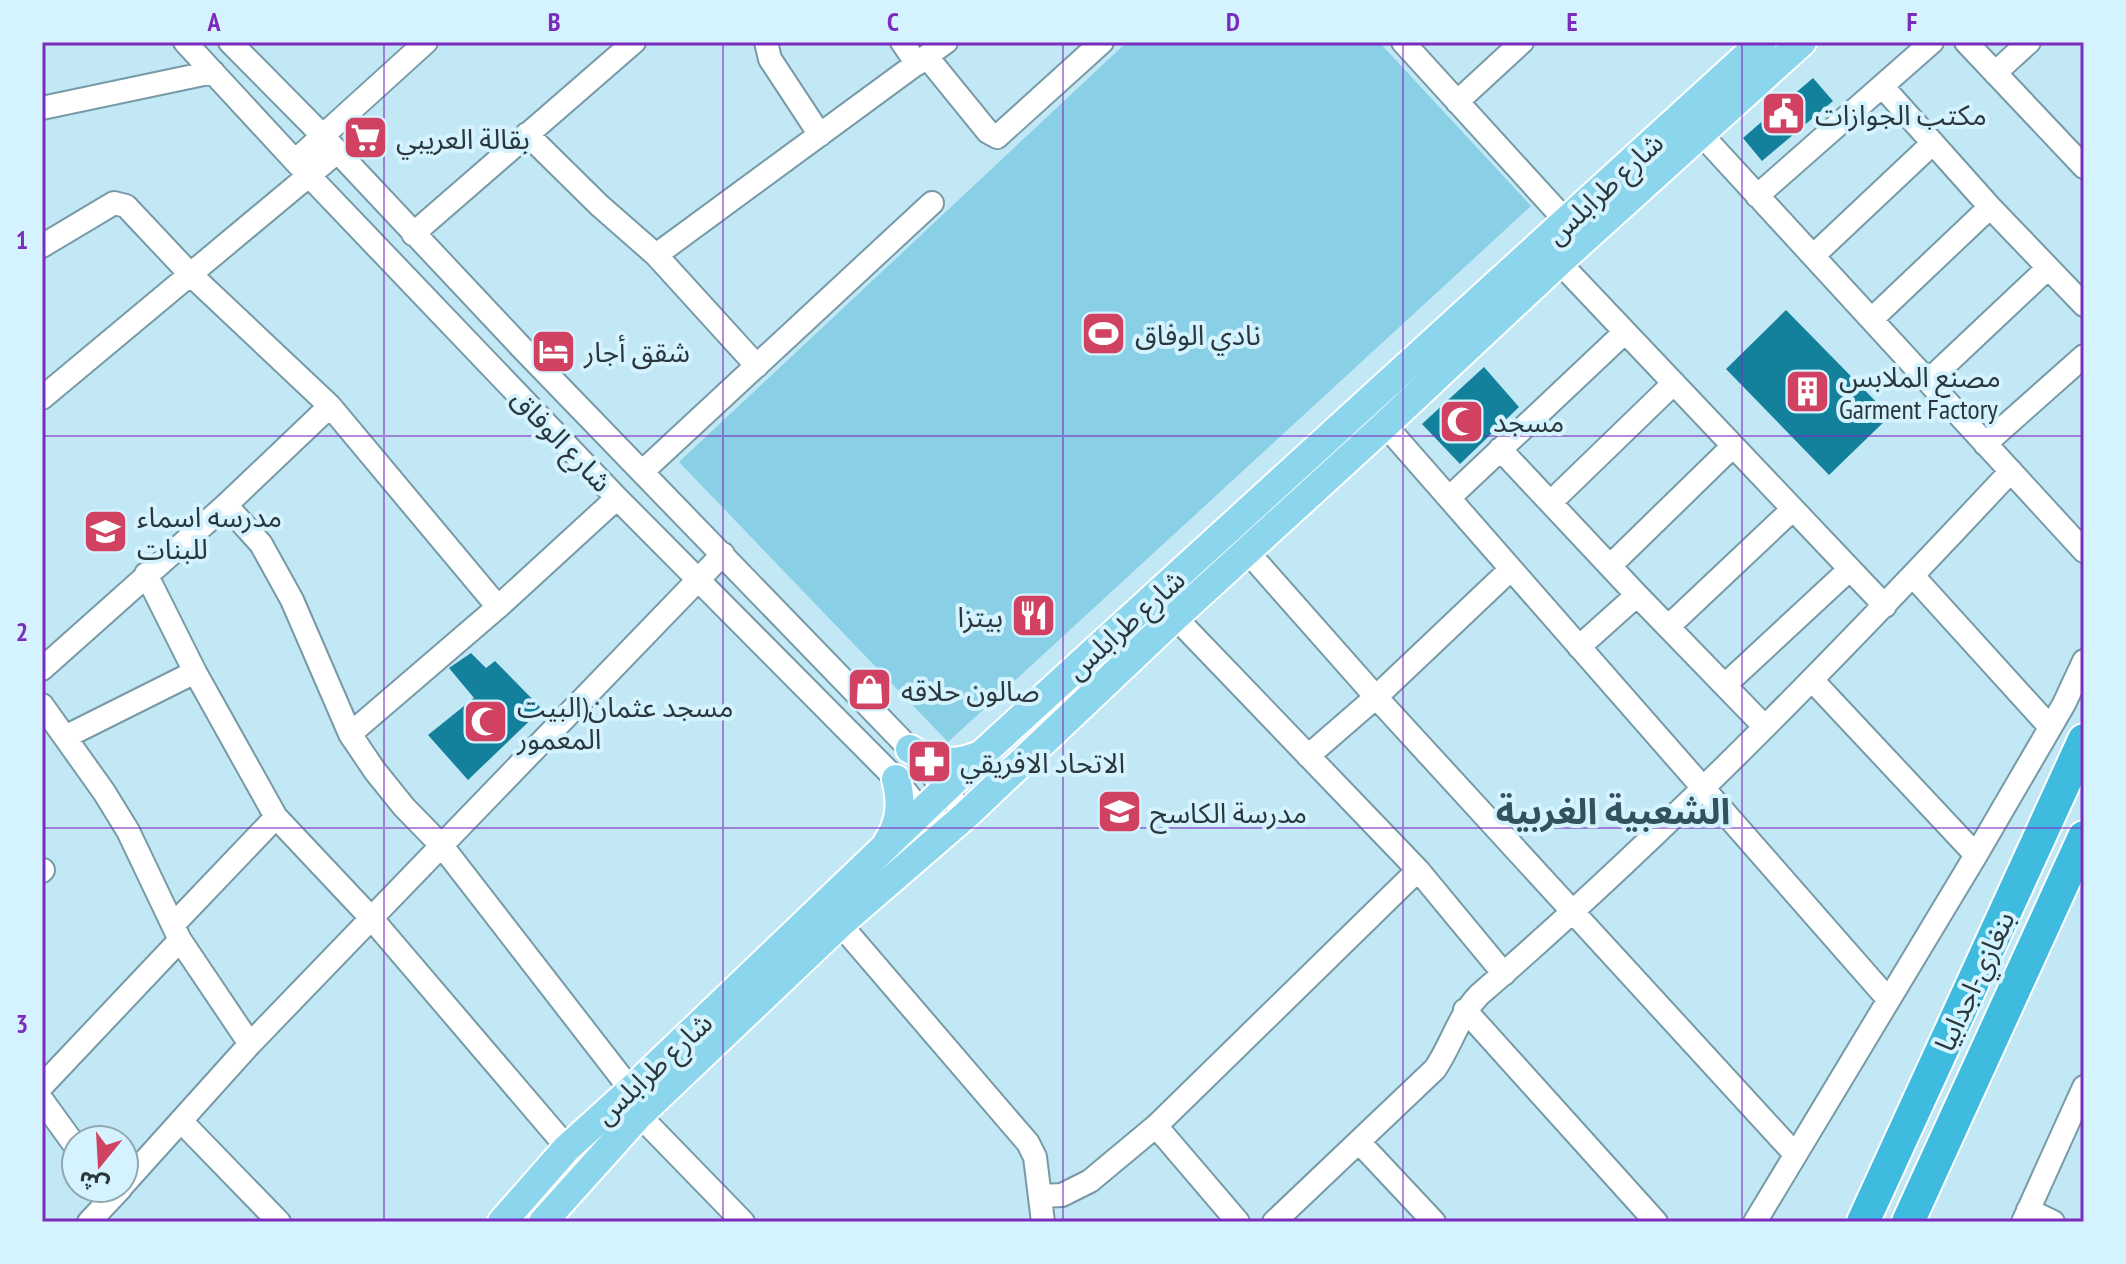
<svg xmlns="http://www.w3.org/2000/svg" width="2126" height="1264" font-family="'PT Sans Narrow','Noto Sans Arabic',sans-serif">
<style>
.green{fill:#89cfe6}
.building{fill:#13809c}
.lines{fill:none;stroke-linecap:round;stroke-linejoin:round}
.minor-casing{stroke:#779aa7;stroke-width:26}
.major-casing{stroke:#fff;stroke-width:32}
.highway-casing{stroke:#fff;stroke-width:36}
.minor{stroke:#fff;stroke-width:22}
.major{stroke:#8bd6ec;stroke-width:28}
.highway{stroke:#3ebbdf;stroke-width:32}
.grid{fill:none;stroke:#7b2cbf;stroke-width:2;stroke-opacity:0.55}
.labels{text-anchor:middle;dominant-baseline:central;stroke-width:8;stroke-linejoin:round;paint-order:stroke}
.poi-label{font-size:28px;fill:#2a383d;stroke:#d5f3fe;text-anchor:start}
.street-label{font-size:28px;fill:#2a383d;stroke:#d5f3fe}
.district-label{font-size:36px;font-weight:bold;fill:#32535e;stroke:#d5f3fe}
.neatline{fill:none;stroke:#7b2cbf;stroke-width:3}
.grid-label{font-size:26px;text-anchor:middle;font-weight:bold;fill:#7b2cbf}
</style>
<rect width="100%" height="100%" fill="#c2e7f5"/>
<path class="green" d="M1127 42H1379L1531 206 948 742 679 462Z"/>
<path class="building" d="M1813 78 1833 101 1762 161 1743 138 1766 118 1765 112 1787 93 1792 96Z
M1786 310 1890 416 1829 475 1726 369Z
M1484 367 1519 407 1460 464 1422 424Z
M471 653 486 668 495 661 542 709 468 780 428 735 474 698 449 668Z"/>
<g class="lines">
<defs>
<path id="minor" d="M185 42 295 161 617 498 896 779 940 836
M230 42 321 134 521 347 910 749 966 815
M766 42 770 59 820 135
M902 42 917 64
M1403 42 1577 233
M1966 42 2084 167
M927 57 988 132 997 137 1102 42
M1995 73 2029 42
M1882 86 1990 207 2084 305
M1457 102 1522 42
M42 108 213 72
M527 134 599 205 656 255 757 366
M1701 134 2084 551
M295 161 426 42
M1757 196 1932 42
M413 234 634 42
M42 246 114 203 126 206 190 274 330 406 498 607
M656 255 946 42
M1813 256 1933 143
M1559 262 1885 606
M1872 319 1990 207
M1928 381 2048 268
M42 398 337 152
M1385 425 1888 999
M1985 444 2084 356
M1500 449 1637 595 1765 727
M642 472 932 203
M1449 498 1625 332
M1551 502 1674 383
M226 505 261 544 292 600 350 734 375 771 404 807 442 846 631 1090
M1247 551 1376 697 1794 1153
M1611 565 1733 446
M146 574 195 672 276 817 372 919 588 1172
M1913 576 2050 727
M1175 617 1418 870 1504 974
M1669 626 1793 509
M1579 647 1637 595
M42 669 226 505 330 406
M1813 681 1976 855
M1725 685 1850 569
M42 705 104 792 128 831 180 940 250 1044
M350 734 498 607 617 498
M65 737 195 672
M1308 756 1376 697 1511 569
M42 871 43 870
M840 924 1028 1143 1035 1157 1043 1222
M173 925 276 817
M1465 1010 1656 1222
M42 1086 180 940
M42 1100 76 1147
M639 1115 743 1222
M181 1121 279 1222
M1156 1126 1238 1222
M1359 1142 1434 1222
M124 1184 250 1044 723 554
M1041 1196 1062 1195 1090 1181 1156 1126 1418 870
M2028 1210 2053 1222
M89 1222 121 1188
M1274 1222 1435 1069C1452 1044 1458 1017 1479 995 1667 832 1841 653 2011 471
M1755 1222 1976 855 2064 704 2084 661
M2023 1222 2084 1087"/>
<path id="major" d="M910 749C934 764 957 766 982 754
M887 843C901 823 902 802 896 779
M502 1222 566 1149 631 1090 983 753 1762 42
M543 1222 639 1115 840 924 966 815 1175 617 1385 425 1559 262 1802 42"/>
<path id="highway" d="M1863 1222 2084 740
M1908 1222 2084 837"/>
</defs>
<use href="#minor" class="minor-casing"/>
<use href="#major" class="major-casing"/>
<use href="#highway" class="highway-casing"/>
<use href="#minor" class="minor"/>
<use href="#major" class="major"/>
<use href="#highway" class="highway"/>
</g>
<path class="grid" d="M384 42V1222M723 42V1222M1063 42V1222M1403 42V1222M1742 42V1222M42 436H2084M42 828H2084"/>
<defs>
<symbol id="civic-square" viewBox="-11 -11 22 22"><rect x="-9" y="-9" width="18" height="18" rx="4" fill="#d14162" stroke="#d5f3fe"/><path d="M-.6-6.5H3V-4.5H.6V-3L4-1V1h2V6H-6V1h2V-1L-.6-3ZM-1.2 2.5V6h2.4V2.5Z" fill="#fff"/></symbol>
<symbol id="supermarket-square" viewBox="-11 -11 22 22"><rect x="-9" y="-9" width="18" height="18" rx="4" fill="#d14162" stroke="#d5f3fe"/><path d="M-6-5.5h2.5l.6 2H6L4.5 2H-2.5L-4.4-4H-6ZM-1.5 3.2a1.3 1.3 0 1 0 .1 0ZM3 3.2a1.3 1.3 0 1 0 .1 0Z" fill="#fff"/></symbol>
<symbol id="stadium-square" viewBox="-11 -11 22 22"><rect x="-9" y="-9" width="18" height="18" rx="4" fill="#d14162" stroke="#d5f3fe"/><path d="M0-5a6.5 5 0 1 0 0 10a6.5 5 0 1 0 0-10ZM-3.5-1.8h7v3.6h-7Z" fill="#fff"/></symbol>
<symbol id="hotel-square" viewBox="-11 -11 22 22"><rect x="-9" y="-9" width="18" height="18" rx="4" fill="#d14162" stroke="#d5f3fe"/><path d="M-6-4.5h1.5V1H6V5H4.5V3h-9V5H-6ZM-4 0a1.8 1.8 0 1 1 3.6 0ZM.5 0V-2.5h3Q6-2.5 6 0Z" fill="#fff"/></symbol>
<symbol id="building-square" viewBox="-11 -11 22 22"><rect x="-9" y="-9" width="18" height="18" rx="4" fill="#d14162" stroke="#d5f3fe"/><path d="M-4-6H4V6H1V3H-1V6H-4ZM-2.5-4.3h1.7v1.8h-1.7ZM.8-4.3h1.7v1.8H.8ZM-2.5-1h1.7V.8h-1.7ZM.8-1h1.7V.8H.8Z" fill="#fff"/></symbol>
<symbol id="mosque-square" viewBox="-11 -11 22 22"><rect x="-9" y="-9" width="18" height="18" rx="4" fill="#d14162" stroke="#d5f3fe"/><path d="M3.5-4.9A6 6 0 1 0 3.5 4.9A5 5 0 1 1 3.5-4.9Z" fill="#fff"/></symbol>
<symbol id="school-square" viewBox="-11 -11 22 22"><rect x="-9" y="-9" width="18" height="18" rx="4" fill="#d14162" stroke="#d5f3fe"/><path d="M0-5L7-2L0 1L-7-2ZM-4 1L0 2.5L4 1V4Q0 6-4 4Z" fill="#fff"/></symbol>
<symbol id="restaurant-square" viewBox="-11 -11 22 22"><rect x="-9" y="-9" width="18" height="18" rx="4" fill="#d14162" stroke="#d5f3fe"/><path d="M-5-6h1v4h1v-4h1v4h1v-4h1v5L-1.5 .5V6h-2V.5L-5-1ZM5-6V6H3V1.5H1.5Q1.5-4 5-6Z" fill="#fff"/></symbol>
<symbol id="shop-square" viewBox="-11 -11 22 22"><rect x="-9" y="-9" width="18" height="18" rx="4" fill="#d14162" stroke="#d5f3fe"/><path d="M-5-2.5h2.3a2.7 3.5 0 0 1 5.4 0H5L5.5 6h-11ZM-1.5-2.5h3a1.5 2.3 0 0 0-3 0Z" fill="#fff"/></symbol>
<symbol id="pharmacy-square" viewBox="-11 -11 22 22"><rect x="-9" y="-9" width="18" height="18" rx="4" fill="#d14162" stroke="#d5f3fe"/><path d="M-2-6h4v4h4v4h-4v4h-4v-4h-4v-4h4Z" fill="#fff"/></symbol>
</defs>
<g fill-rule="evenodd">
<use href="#civic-square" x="1758" y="88" width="51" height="51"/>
<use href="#supermarket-square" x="340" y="112" width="51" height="51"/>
<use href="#stadium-square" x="1078" y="308" width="51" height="51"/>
<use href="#hotel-square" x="528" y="326" width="51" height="51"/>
<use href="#building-square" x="1782" y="366" width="51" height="51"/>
<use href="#mosque-square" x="1436" y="396" width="51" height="51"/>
<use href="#school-square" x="80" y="506" width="51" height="51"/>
<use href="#restaurant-square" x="1008" y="590" width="51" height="51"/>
<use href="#shop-square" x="844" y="664" width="51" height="51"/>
<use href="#mosque-square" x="460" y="696" width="51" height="51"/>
<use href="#pharmacy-square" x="904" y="736" width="51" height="51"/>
<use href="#school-square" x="1094" y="786" width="51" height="51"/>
</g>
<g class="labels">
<g class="poi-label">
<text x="1815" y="114">مكتب الجوازات</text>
<text x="396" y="138">بقالة العريبي</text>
<text x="1135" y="334">نادي الوفاق</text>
<text x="584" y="351">شقق أجار</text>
<text x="1839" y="376">مصنع الملابس<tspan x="1839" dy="32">Garment Factory</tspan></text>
<text x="1493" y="421">مسجد</text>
<text x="137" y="516">مدرسه اسماء<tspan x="137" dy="32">للبنات</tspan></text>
<text x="1003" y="616" text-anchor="end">بيتزا</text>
<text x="901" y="690">صالون حلاقه</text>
<text x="517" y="706">مسجد عثمان(البيت<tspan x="517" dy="32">المعمور</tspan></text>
<text x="960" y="762">الاتحاد الافريقي</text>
<text x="1150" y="812">مدرسة الكاسح</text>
</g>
<g class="street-label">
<text transform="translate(1604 188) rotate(-43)">شارع طرابلس</text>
<text transform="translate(562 440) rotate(46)">شارع الوفاق</text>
<text transform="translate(1125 624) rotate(-42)">شارع طرابلس</text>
<text transform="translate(1974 981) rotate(-65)">بنغازي-اجدابيا</text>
<text transform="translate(653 1068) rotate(-43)">شارع طرابلس</text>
</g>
<g class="district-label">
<text x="1613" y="810">الشعبية الغربية</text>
</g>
</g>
<rect width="2126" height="1264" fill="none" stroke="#d5f3fe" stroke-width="88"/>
<g transform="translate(100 1164) rotate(198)"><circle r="38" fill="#d5f3fe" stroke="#91a8b1" stroke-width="2"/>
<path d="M0-6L14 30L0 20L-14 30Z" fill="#d14162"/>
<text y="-12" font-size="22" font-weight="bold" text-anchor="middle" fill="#2a383d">ش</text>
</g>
<rect x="44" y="44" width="2038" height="1176" class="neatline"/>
<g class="grid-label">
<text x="214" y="31">A</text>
<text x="554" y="31">B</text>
<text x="893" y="31">C</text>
<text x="1233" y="31">D</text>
<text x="1572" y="31">E</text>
<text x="1912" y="31">F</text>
<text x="22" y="249">1</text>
<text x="22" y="641">2</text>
<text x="22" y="1033">3</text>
</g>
</svg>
